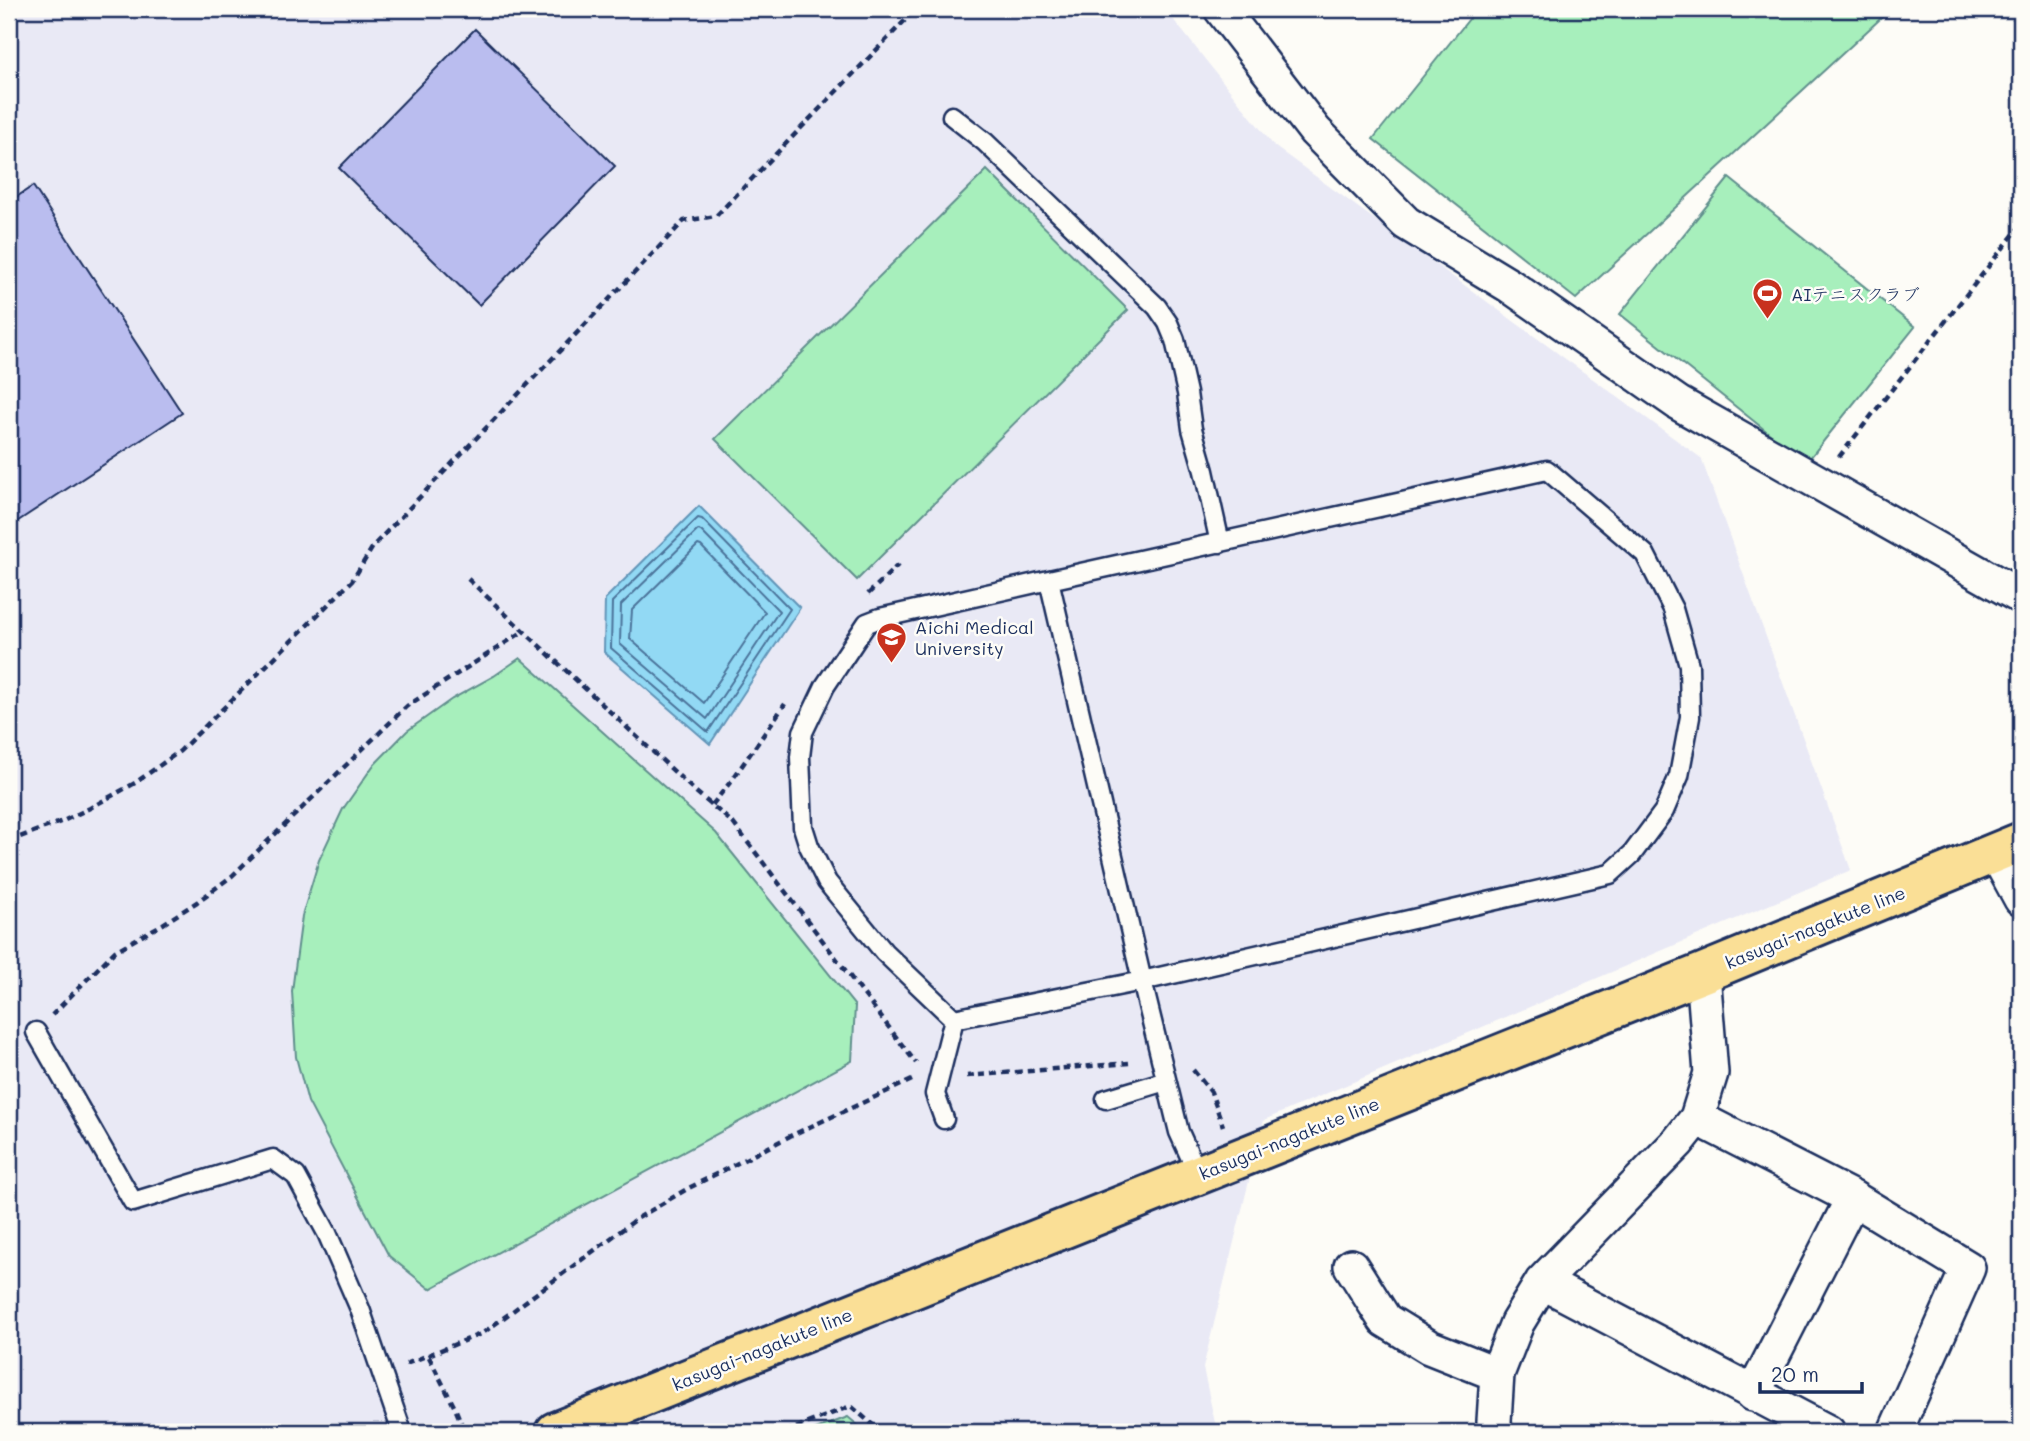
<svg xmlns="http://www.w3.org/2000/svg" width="2030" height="1441" font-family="Mali,'Klee One',sans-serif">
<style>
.built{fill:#e9e9f5}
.green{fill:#a7efbc;stroke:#618f8d;stroke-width:2}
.water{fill:#92d9f4;stroke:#6295b8;stroke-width:2}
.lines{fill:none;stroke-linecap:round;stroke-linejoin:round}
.shore{stroke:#4b739a;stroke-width:2}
.building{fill:#babdef;stroke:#1b2f5e;stroke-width:2}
.lane-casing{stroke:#1b2f5e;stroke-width:23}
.street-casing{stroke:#1b2f5e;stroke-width:38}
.primary-casing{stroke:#1b2f5e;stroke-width:44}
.path{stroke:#1b2f5e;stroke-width:4.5;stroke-dasharray:7 5;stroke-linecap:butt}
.lane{stroke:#fdfcf7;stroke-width:18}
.street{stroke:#fdfcf7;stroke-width:33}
.primary{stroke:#fadf96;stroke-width:38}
.labels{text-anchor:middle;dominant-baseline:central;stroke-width:5;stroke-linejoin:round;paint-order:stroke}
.poi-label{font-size:18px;fill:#1b2f5e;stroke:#fdfcf7;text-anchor:start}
.street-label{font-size:18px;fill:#1b2f5e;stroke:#fdfcf7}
</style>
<rect width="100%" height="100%" fill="#fdfcf7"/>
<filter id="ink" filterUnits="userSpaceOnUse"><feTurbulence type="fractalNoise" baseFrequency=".0143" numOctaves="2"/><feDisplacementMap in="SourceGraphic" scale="14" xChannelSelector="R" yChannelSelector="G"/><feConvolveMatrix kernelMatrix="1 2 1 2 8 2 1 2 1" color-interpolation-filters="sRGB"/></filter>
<g filter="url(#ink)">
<path class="built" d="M9 9H1165L1274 146 1701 458 1851 870 1264 1120 1203 1368 1217 1432H9Z"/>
<path class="green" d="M1477 9H1891L1576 299 1373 139Z
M987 170 1128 310 857 580 715 439Z
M1729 178 1915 327 1806 463 1620 314Z
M520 658 716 833 855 1006 852 1061 430 1289 389 1256 308 1102 296 1057 292 991 302 916 319 860 343 809 373 766 407 731 452 699 494 676Z
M848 1417 866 1432H808Z"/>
<path class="water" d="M699 506 800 608 710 744 604 652 605 599Z"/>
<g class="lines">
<path class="shore" d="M698 518 702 519 790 609 708 732 611 648 612 602Z
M698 530 701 531 779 611 707 719 620 644 621 605Z
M698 545 701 546 765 612 704 703 630 639 632 610Z"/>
</g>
<path class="building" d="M475 29 615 166 479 305 339 168Z
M33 186 182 413 9 527V202Z"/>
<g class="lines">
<defs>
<path id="lane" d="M952 116 985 142 1157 307 1168 323 1175 340 1187 393 1192 429 1204 471 1220 543
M1049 580 880 618 867 623 825 686 803 732 800 757 803 827 809 846 827 882 884 952 954 1019 1142 981 1610 874 1632 854 1664 811 1679 776 1690 717 1689 665 1673 609 1645 554 1547 470 1049 580 1142 981 1179 1132 1198 1174
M36 1032 133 1202 273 1159 296 1176 327 1233 360 1309 402 1432
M1106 1099 1166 1081
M944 1119 935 1094 954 1019"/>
<path id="street" d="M1221 9 1315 131 1406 223 1510 286 1678 403 2021 597
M1996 853 2021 899
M1697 1118 1853 1198 1968 1268 1895 1432
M1351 1266 1385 1320 1429 1347 1497 1374
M1542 1282 1828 1432
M1753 1394 1853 1198
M1495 1432 1494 1421 1497 1374 1517 1323 1542 1282 1678 1142 1697 1118 1711 1073 1703 973"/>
<path id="primary" d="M555 1432 1703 973 2021 842"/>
</defs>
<use href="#lane" class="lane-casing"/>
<use href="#street" class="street-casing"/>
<use href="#primary" class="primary-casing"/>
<path class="path" d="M1839 457 2021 225
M468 579 696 792 733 823 916 1063
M868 594 898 565
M712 805 732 780 785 704
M9 841 63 821 90 808 135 783 180 751 352 581 374 545 684 221 716 216 916 9
M52 1015 115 951 163 924 197 902 232 876 407 706 524 631
M1193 1070 1211 1092 1223 1126
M967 1076 1129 1063
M429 1357 455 1408 465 1432
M406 1364 483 1333 638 1218 687 1189 790 1136 912 1080
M785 1432 851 1406 881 1432"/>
<use href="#lane" class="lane"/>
<use href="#street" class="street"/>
<use href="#primary" class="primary"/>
</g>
</g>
<defs>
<symbol id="stadium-pin" viewBox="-11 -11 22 30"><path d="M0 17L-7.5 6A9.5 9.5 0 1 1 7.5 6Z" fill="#c8321e" stroke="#fdfcf7"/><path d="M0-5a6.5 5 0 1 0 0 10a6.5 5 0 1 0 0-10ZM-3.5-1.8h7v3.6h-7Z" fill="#fff"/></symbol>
<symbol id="university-pin" viewBox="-11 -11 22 30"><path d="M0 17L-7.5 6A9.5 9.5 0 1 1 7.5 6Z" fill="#c8321e" stroke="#fdfcf7"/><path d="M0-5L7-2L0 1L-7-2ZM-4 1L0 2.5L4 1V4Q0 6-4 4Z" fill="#fff"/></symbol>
</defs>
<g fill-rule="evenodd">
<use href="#stadium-pin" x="1750" y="276" width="35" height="47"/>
<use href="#university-pin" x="874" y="620" width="35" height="47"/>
</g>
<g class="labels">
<g class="poi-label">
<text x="1791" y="294">AIテニスクラブ</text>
<text x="915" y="627">Aichi Medical<tspan x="915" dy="21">University</tspan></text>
</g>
<g class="street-label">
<text transform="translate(1815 927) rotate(-22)">kasugai-nagakute line</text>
<text transform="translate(1289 1138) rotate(-22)">kasugai-nagakute line</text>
<text transform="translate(762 1349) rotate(-22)">kasugai-nagakute line</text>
</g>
</g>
<rect width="2030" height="1441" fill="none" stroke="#fdfcf7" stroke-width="35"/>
<rect x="18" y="18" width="1995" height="1406" fill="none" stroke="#1b2f5e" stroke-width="2.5" filter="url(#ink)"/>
<path d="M1760 1382v10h102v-10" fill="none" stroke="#1b2f5e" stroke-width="3.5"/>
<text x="1771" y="1382" font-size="21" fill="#1b2f5e" stroke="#fdfcf7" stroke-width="5" paint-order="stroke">20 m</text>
</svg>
